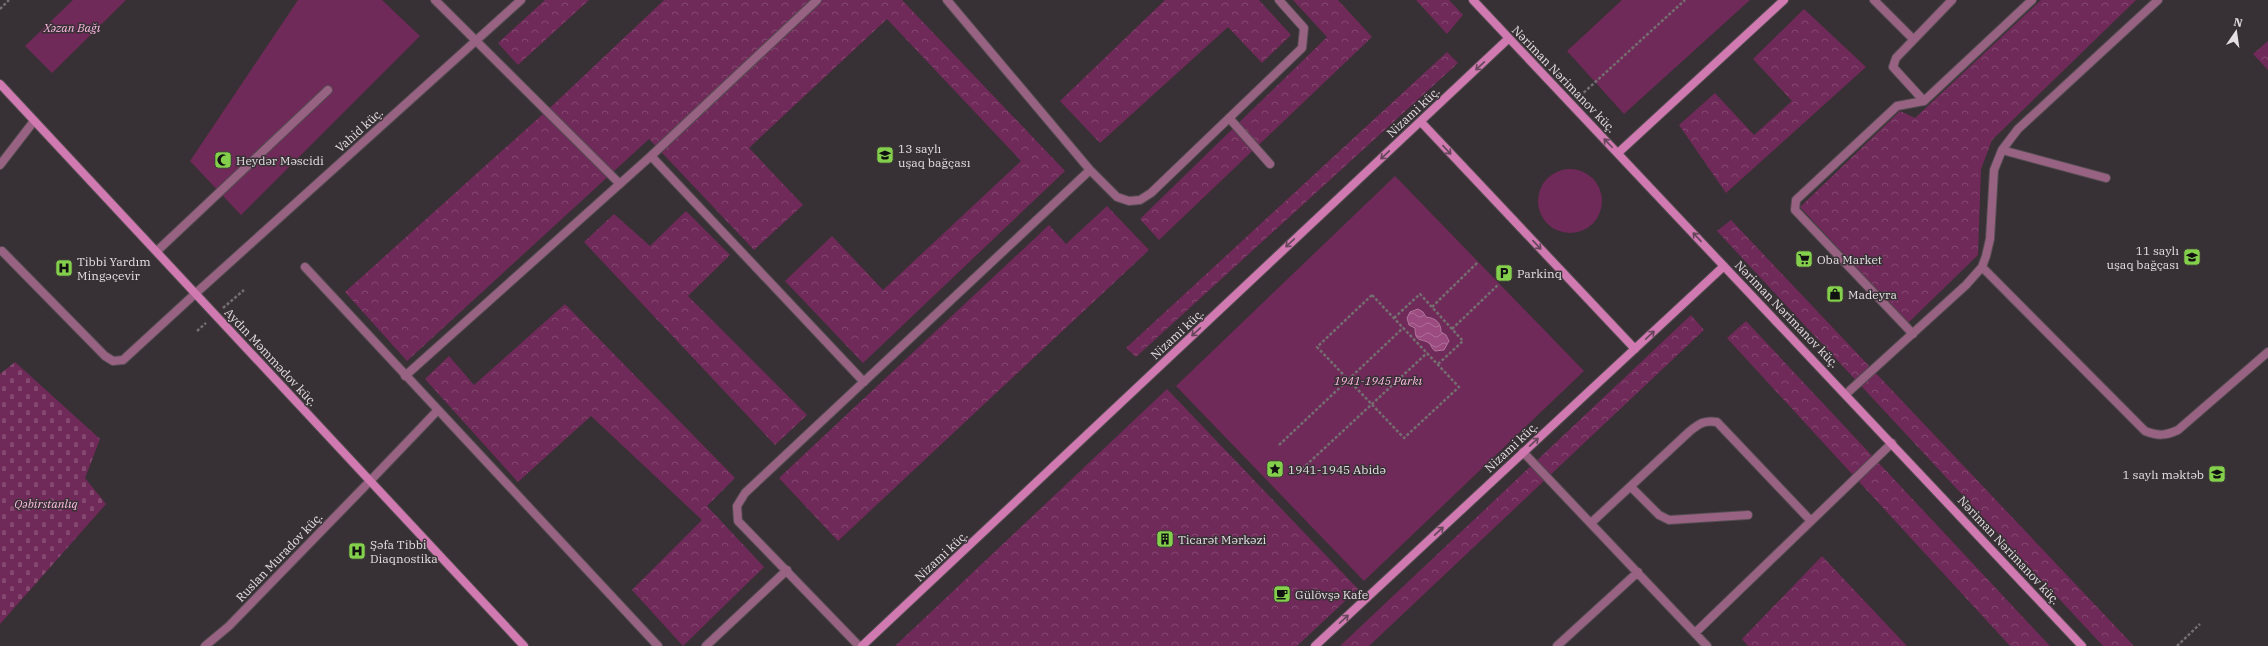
<svg xmlns="http://www.w3.org/2000/svg" width="2268" height="646" font-family="'IBM Plex Serif',serif">
<style>
.green{fill:#702a59}
.forest{fill:url(#forest-crowns)}
.cemetery{fill:url(#cemetery-stones)}
.water{fill:url(#water-waves);stroke:#b1779d}
.lines{fill:none;stroke-linecap:round;stroke-linejoin:round}
.lane-casing{stroke:#534c50;stroke-width:10}
.street-casing{stroke:#534c50;stroke-width:10}
.secondary-casing{stroke:#534c50;stroke-width:10}
.path{stroke:#746e71;stroke-width:2.5;stroke-dasharray:3 2;stroke-linecap:butt}
.lane{stroke:#986283;stroke-width:8}
.street{stroke:#986283;stroke-width:8}
.secondary{stroke:#d07ab1;stroke-width:8}
.oneway{stroke:#65465a}
.labels{text-anchor:middle;dominant-baseline:central;stroke-width:3;stroke-linejoin:round;paint-order:stroke}
.park-label{font-size:12px;font-style:italic;fill:#febae3;stroke:#373034}
.street-label{font-size:12px;fill:#e4dfe2;stroke:#373034}
.poi-label{font-size:12px;fill:#e4dfe2;stroke:#373034;text-anchor:start}
</style>
<defs>
<pattern id="forest-crowns" width="20" height="18" patternUnits="userSpaceOnUse"><rect width="20" height="18" fill="#702a59"/><path d="M2 6a3 3 0 1 1 6 0M12 15a3 3 0 1 1 6 0" fill="none" stroke="#844871"/></pattern>
<pattern id="cemetery-stones" width="16" height="16" patternUnits="userSpaceOnUse"><rect width="16" height="16" fill="#702a59"/><path d="M2 7V4a2 2 0 0 1 4 0v3zM10 15v-3a2 2 0 0 1 4 0v3z" fill="#844871"/></pattern>
<pattern id="water-waves" width="16" height="10" patternUnits="userSpaceOnUse"><rect width="16" height="10" fill="#9b4b80"/><path d="M0 5q4-4 8 0t8 0" fill="none" stroke="#ad6d98"/></pattern>
</defs>
<rect width="100%" height="100%" fill="#373034"/>
<path class="green" d="M73 0H126L52 73 25 46Z
M298 0H382L420 36 241 215 190 161Z
M1622 0H1750L1624 114 1567 51Z
M1538 201a32 32 0 1 1 64 0a32 32 0 1 1-64 0Z
M1395 176 1584 371 1364 581 1176 386Z"/>
<path class="forest" d="M545 0H589L518 65 498 43Z
M664 0H902L1065 171 863 363 785 281 832 236 883 290 1021 161 887 19 749 148 803 205 754 250 649 139 407 361 345 292 554 104Z
M1165 0H1259L1291 35 1262 63 1228 27 1100 143 1060 101Z
M1293 0H1338L1372 37 1159 240 1140 219 1327 37Z
M1416 0H1449L1463 15 1447 34Z
M2041 0H2136L1992 140 1981 169 1978 255 1908 323 1800 207 1900 111 1915 118Z
M1804 9 1866 67 1726 193 1679 125 1715 93 1754 135 1792 101 1753 59Z
M2268 41V70L2253 54Z
M1447 52 1458 63 1136 357 1126 348Z
M1107 206 1149 250 838 541 779 478 1049 225 1066 244Z
M686 211 730 255 688 296 807 415 775 445 584 242 614 214 650 246Z
M1731 220 2134 646H2103L1717 231Z
M565 304 735 478 707 506 764 567 683 646 632 590 702 520 591 416 518 482 425 379 449 356 474 385Z
M1691 315 1704 330 1369 646H1340Z
M1746 321 2050 646H2010L1727 338Z
M1167 389 1358 589 1297 646H895Z
M1822 556 1907 646H1748L1742 639Z"/>
<path class="cemetery" d="M15 362 100 439 85 478 106 504 0 624V374Z"/>
<path class="water" d="M1418 309 1423 312 1426 317C1436 318 1441 323 1441 332L1446 335 1449 341 1444 350 1435 351C1432 349 1431 345 1429 343 1421 338 1415 343 1415 328L1409 325 1407 318 1410 312Z"/>
<g class="lines">
<defs>
<path id="lane" d="M435 0 620 184
M947 0 1090 170 1117 197 1129 201 1140 200 1151 193 1302 48 1304 28 1279 0
M1874 0 1913 39
M1924 101 1893 67 1896 58 1952 0
M1230 119 1270 164
M2002 150 2106 178
M651 156 864 382
M0 165 34 121
M2 251 105 356 113 361 123 360 196 293
M157 251 328 90
M305 267 658 646
M1982 267 2145 431C2158 436 2165 436 2178 430L2268 352
M1913 334 1795 210 1796 200 1897 106 1924 101 2032 0
M405 376 651 156 817 0
M1846 394 1966 285 1982 267 1986 256 1990 239 1994 170 2002 150 2018 129 2158 0
M1523 452 1707 646
M369 482 437 411
M1631 487 1659 515 1669 520 1748 515
M1591 523 1690 431C1700 423 1705 420 1717 422L1811 521
M1695 633 1892 443
M706 646 787 570
M859 646 738 521 737 506 745 493 1090 170
M1557 646 1638 572"/>
<path id="street" d="M196 293 521 0
M205 646 229 626 369 482"/>
<path id="secondary" d="M1473 0 2082 646
M0 84 524 646
M1421 122 1635 349
M1618 153 1784 0
M862 646 1508 39
M1315 646 1724 266"/>
</defs>
<use href="#lane" class="lane-casing"/>
<use href="#street" class="street-casing"/>
<use href="#secondary" class="secondary-casing"/>
<path class="path" d="M0 9 9 0
M1580 96 1685 0
M1372 295 1459 387 1404 438 1317 347Z
M1432 307 1478 262
M223 308 244 290
M1394 318 1420 294 1463 341 1437 365
M1452 329 1499 284
M197 331 206 323
M1279 445 1403 328
M1302 469 1427 353
M2177 646 2200 624"/>
<use href="#lane" class="lane"/>
<use href="#street" class="street"/>
<use href="#secondary" class="secondary"/>
</g>
<defs><path id="oneway-shaft" d="M-6 0H5M1.5-3L5.5 0L1.5 3" fill="none" stroke-width="1.6" stroke-linecap="round" stroke-linejoin="round"/></defs>
<g class="oneway">
<use href="#oneway-shaft" transform="translate(1480 66) rotate(137)"/>
<use href="#oneway-shaft" transform="translate(1608 143) rotate(-134)"/>
<use href="#oneway-shaft" transform="translate(1447 150) rotate(47)"/>
<use href="#oneway-shaft" transform="translate(1385 155) rotate(137)"/>
<use href="#oneway-shaft" transform="translate(1697 237) rotate(-133)"/>
<use href="#oneway-shaft" transform="translate(1290 243) rotate(137)"/>
<use href="#oneway-shaft" transform="translate(1537 245) rotate(47)"/>
<use href="#oneway-shaft" transform="translate(1196 332) rotate(137)"/>
<use href="#oneway-shaft" transform="translate(1650 335) rotate(-43)"/>
<use href="#oneway-shaft" transform="translate(1534 442) rotate(-43)"/>
<use href="#oneway-shaft" transform="translate(1439 531) rotate(-43)"/>
<use href="#oneway-shaft" transform="translate(1344 619) rotate(-43)"/>
</g>
<defs>
<symbol id="school-square" viewBox="-11 -11 22 22"><rect x="-9" y="-9" width="18" height="18" rx="4" fill="#84d04d" stroke="#373034"/><path d="M0-5L7-2L0 1L-7-2ZM-4 1L0 2.5L4 1V4Q0 6-4 4Z" fill="#111"/></symbol>
<symbol id="mosque-square" viewBox="-11 -11 22 22"><rect x="-9" y="-9" width="18" height="18" rx="4" fill="#84d04d" stroke="#373034"/><path d="M3.5-4.9A6 6 0 1 0 3.5 4.9A5 5 0 1 1 3.5-4.9Z" fill="#111"/></symbol>
<symbol id="supermarket-square" viewBox="-11 -11 22 22"><rect x="-9" y="-9" width="18" height="18" rx="4" fill="#84d04d" stroke="#373034"/><path d="M-6-5.5h2.5l.6 2H6L4.5 2H-2.5L-4.4-4H-6ZM-1.5 3.2a1.3 1.3 0 1 0 .1 0ZM3 3.2a1.3 1.3 0 1 0 .1 0Z" fill="#111"/></symbol>
<symbol id="hospital-square" viewBox="-11 -11 22 22"><rect x="-9" y="-9" width="18" height="18" rx="4" fill="#84d04d" stroke="#373034"/><path d="M-5-5h3v3.5h4V-5h3V5h-3V1.5h-4V5h-3Z" fill="#111"/></symbol>
<symbol id="parking-square" viewBox="-11 -11 22 22"><rect x="-9" y="-9" width="18" height="18" rx="4" fill="#84d04d" stroke="#373034"/><path d="M-3.5-5.5H1a3.5 3.5 0 0 1 0 7H-1V5.5H-3.5ZM-1-3.4V-.6H.8a1.4 1.4 0 0 0 0-2.8Z" fill="#111"/></symbol>
<symbol id="shop-square" viewBox="-11 -11 22 22"><rect x="-9" y="-9" width="18" height="18" rx="4" fill="#84d04d" stroke="#373034"/><path d="M-5-2.5h2.3a2.7 3.5 0 0 1 5.4 0H5L5.5 6h-11ZM-1.5-2.5h3a1.5 2.3 0 0 0-3 0Z" fill="#111"/></symbol>
<symbol id="sight-square" viewBox="-11 -11 22 22"><rect x="-9" y="-9" width="18" height="18" rx="4" fill="#84d04d" stroke="#373034"/><path d="M0-6L1.8-2.2L6-1.7L2.9 1.2L3.7 5.4L0 3.3L-3.7 5.4L-2.9 1.2L-6-1.7L-1.8-2.2Z" fill="#111"/></symbol>
<symbol id="building-square" viewBox="-11 -11 22 22"><rect x="-9" y="-9" width="18" height="18" rx="4" fill="#84d04d" stroke="#373034"/><path d="M-4-6H4V6H1V3H-1V6H-4ZM-2.5-4.3h1.7v1.8h-1.7ZM.8-4.3h1.7v1.8H.8ZM-2.5-1h1.7V.8h-1.7ZM.8-1h1.7V.8H.8Z" fill="#111"/></symbol>
<symbol id="cafe-square" viewBox="-11 -11 22 22"><rect x="-9" y="-9" width="18" height="18" rx="4" fill="#84d04d" stroke="#373034"/><path d="M-5.5-4.5H6V0H3Q3 3.5 0 3.5H-2.5Q-5.5 3.5-5.5 0ZM3-3.2v2h1.7v-2ZM-6 4.5H4V6H-6Z" fill="#111"/></symbol>
</defs>
<g fill-rule="evenodd">
<use href="#school-square" x="875" y="145" width="20" height="20"/>
<use href="#mosque-square" x="213" y="150" width="20" height="20"/>
<use href="#school-square" x="2182" y="247" width="20" height="20"/>
<use href="#supermarket-square" x="1794" y="249" width="20" height="20"/>
<use href="#hospital-square" x="54" y="258" width="20" height="20"/>
<use href="#parking-square" x="1494" y="263" width="20" height="20"/>
<use href="#shop-square" x="1825" y="284" width="20" height="20"/>
<use href="#sight-square" x="1265" y="459" width="20" height="20"/>
<use href="#school-square" x="2207" y="464" width="20" height="20"/>
<use href="#building-square" x="1155" y="529" width="20" height="20"/>
<use href="#hospital-square" x="347" y="541" width="20" height="20"/>
<use href="#cafe-square" x="1272" y="584" width="20" height="20"/>
</g>
<g class="labels">
<g class="park-label">
<text x="72" y="27">Xəzan Bağı</text>
<text x="1378" y="380">1941-1945 Parkı</text>
<text x="46" y="503">Qəbirstanlıq</text>
</g>
<g class="street-label">
<text transform="translate(1564 79) rotate(46)">Nəriman Nərimanov küç.</text>
<text transform="translate(1413 112) rotate(-43)">Nizami küç.</text>
<text transform="translate(359 130) rotate(-42)">Vahid küç.</text>
<text transform="translate(1787 314) rotate(46)">Nəriman Nərimanov küç.</text>
<text transform="translate(1177 334) rotate(-43)">Nizami küç.</text>
<text transform="translate(271 357) rotate(47)">Aydın Məmmədov küç.</text>
<text transform="translate(1511 447) rotate(-43)">Nizami küç.</text>
<text transform="translate(2009 550) rotate(47)">Nəriman Nərimanov küç.</text>
<text transform="translate(941 556) rotate(-43)">Nizami küç.</text>
<text transform="translate(279 557) rotate(-46)">Ruslan Muradov küç.</text>
</g>
<g class="poi-label">
<text x="898" y="148">13 saylı<tspan x="898" dy="14">uşaq bağçası</tspan></text>
<text x="236" y="160">Heydər Məscidi</text>
<text x="2179" y="250" text-anchor="end">11 saylı<tspan x="2179" dy="14">uşaq bağçası</tspan></text>
<text x="1817" y="259">Oba Market</text>
<text x="77" y="261">Tibbi Yardım<tspan x="77" dy="14">Mingəçevir</tspan></text>
<text x="1517" y="273">Parkinq</text>
<text x="1848" y="294">Madeyra</text>
<text x="1288" y="469">1941-1945 Abidə</text>
<text x="2204" y="474" text-anchor="end">1 saylı məktəb</text>
<text x="1178" y="539">Ticarət Mərkəzi</text>
<text x="370" y="544">Şəfa Tibbi<tspan x="370" dy="14">Diaqnostika</tspan></text>
<text x="1295" y="594">Gülövşə Kafe</text>
</g>
</g>
<g transform="translate(2236 32) rotate(13)" stroke="#373034" stroke-width="3" paint-order="stroke">
<path d="M0-3L7 15L0 10L-7 15Z" fill="#e4dfe2"/>
<text y="-6" font-size="11" font-weight="bold" text-anchor="middle" fill="#e4dfe2">N</text>
</g>
</svg>
